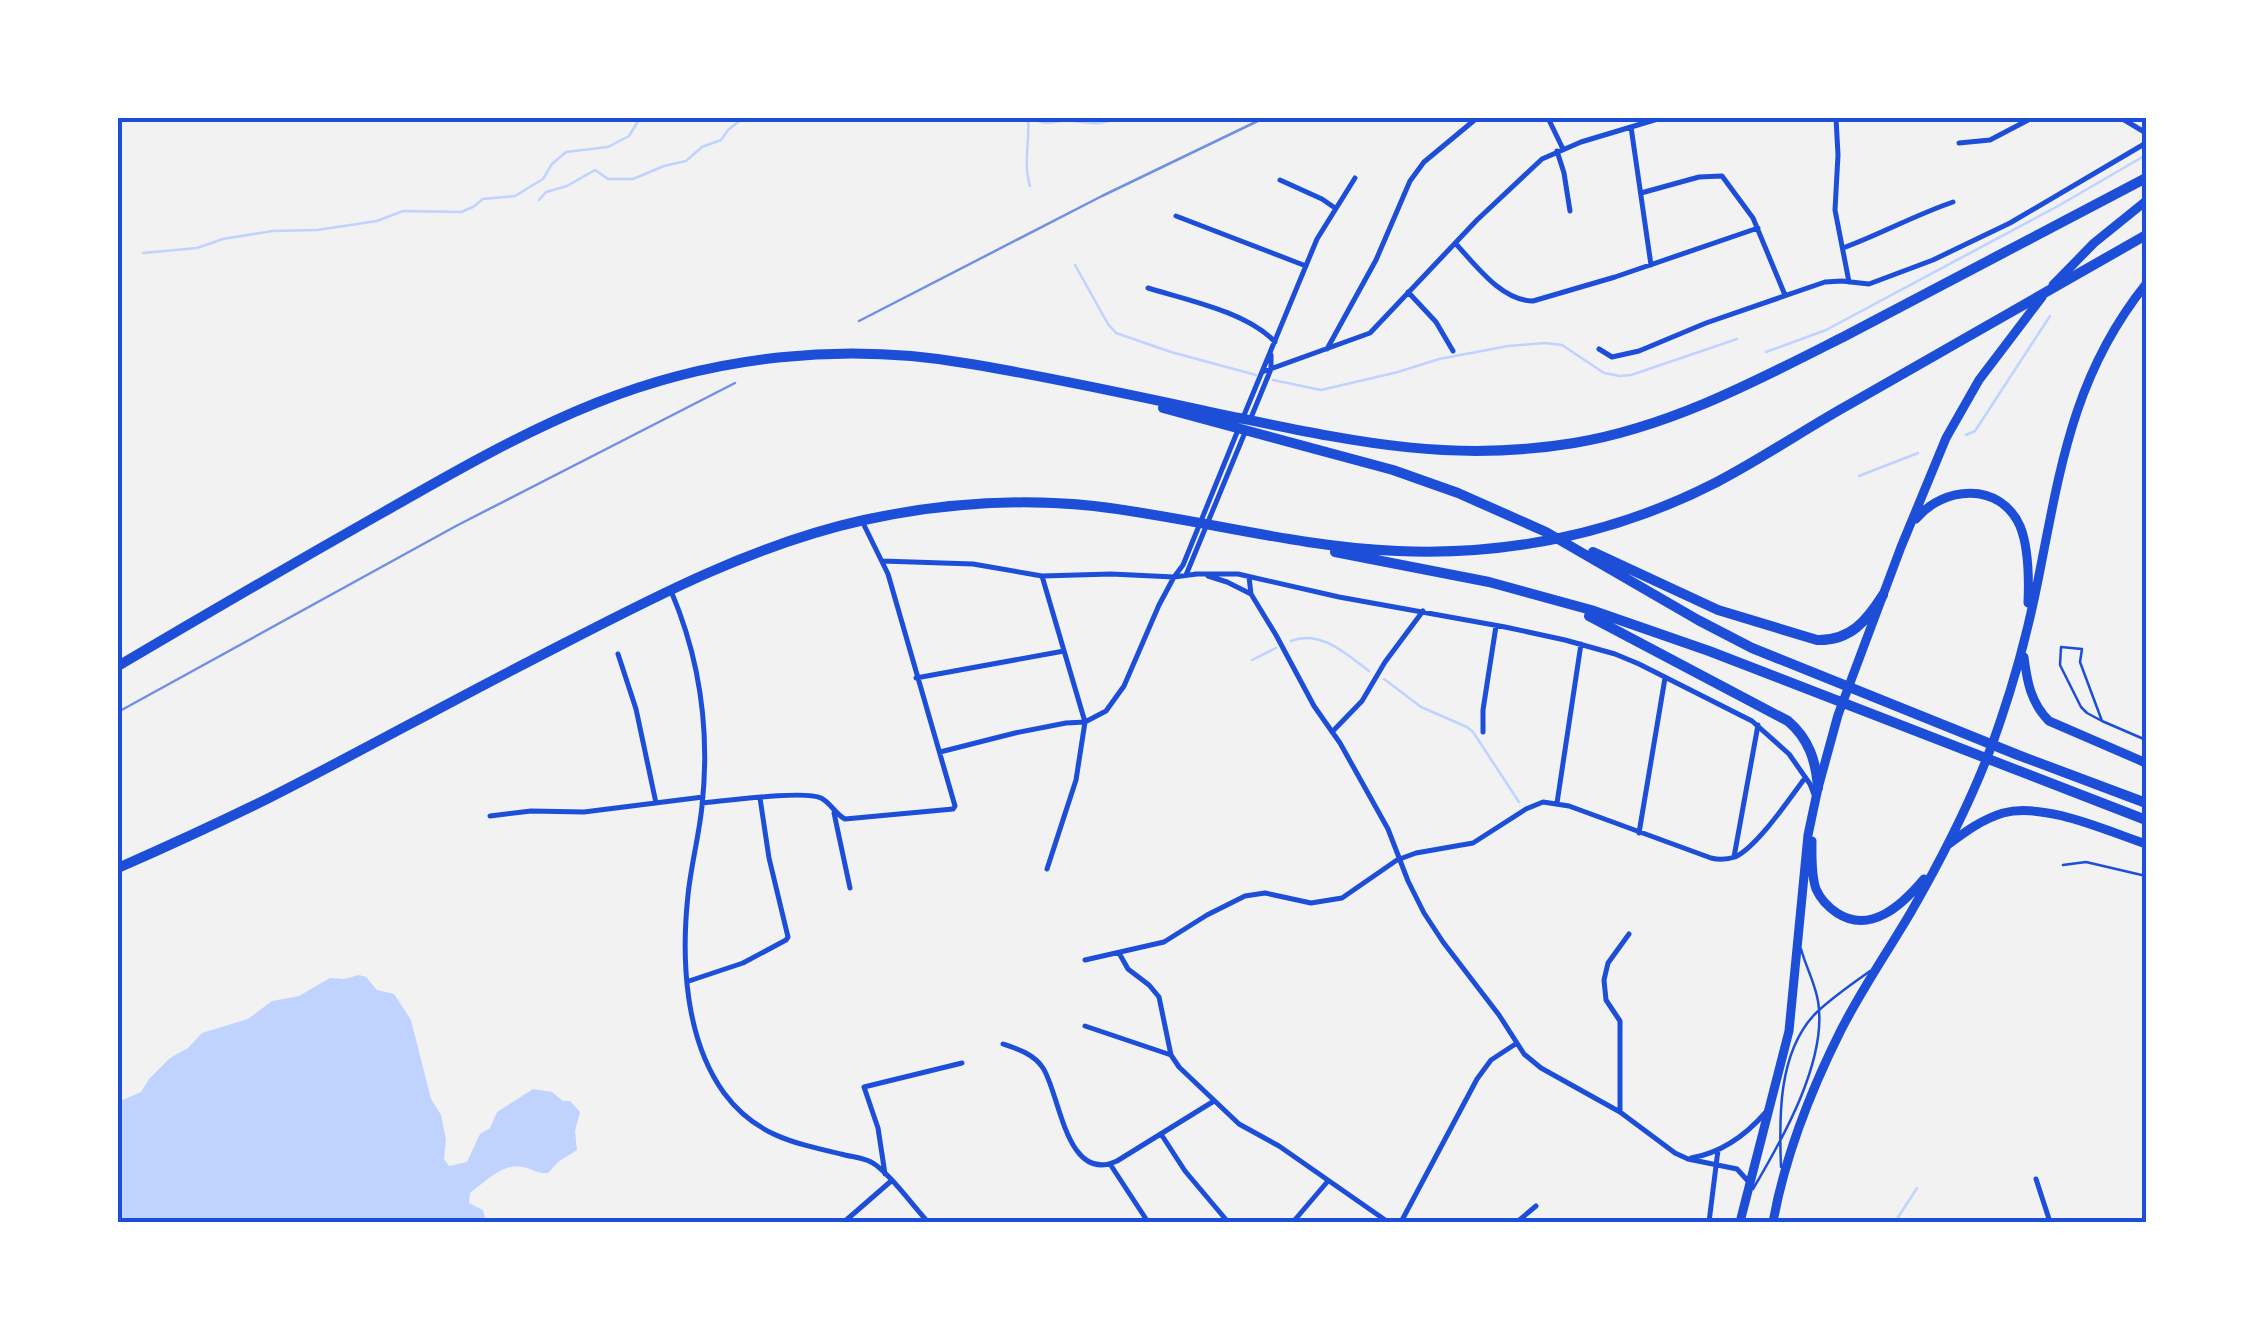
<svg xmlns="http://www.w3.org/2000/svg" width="2264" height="1340" font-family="'Alegreya Sans',sans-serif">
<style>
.water{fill:#bfd3fe}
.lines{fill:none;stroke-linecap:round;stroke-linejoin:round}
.stream{stroke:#bfd3fe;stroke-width:2.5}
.service{stroke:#1d4ed8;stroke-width:2.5}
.minor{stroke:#1d4ed8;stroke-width:5}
.primary{stroke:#1d4ed8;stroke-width:9}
.motorway{stroke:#1d4ed8;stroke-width:10}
.rail{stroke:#7290e2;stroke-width:2.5}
.neatline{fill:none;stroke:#1d4ed8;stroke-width:4}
</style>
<rect width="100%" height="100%" fill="#f2f2f2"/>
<path class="water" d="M359 975 366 977 377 990 394 994 411 1020 431 1099 441 1115 446 1140 444 1159 449 1166 467 1162 480 1134 490 1128 497 1112 533 1089 552 1092 563 1101H570L580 1112 575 1131 577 1150 558 1162 548 1173C537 1174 533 1169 523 1167 504 1162 485 1182 470 1193L469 1203 483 1210 486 1222H118V1102L141 1092 149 1079 170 1058 188 1048 202 1033 248 1019 272 1001 299 996 330 978 344 979Z"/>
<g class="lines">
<path class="stream" d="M1028 118C1030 140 1023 164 1030 186
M1031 118C1049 128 1055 119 1073 121 1090 123 1100 126 1116 118
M539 200 546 192 567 186 595 170 608 179H633L664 166 686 161 702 147 721 140 728 130 743 118
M143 253 197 248 223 239 272 231 317 230 377 221 403 211 461 212 473 207 483 199 515 196 543 179 552 164 566 152 608 147 629 136 640 118
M1075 265 1108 324 1116 333 1171 352 1256 375
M1766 352 1826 330 2058 206 2146 155
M1273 380 1321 390 1398 372 1439 359 1508 346 1545 343 1562 345 1604 373 1620 376 1631 375 1737 339
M1966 435 1975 431 2050 316
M1859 476 1918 453
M1291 641C1320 629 1346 654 1369 671
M1252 660 1276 648
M1384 679 1421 707 1467 727 1473 732 1519 802
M1895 1222 1917 1188"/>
<path class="service" d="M2102 721 2080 662 2082 649 2061 647 2060 665 2081 707 2087 713 2102 721 2146 740
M2063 865 2086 862 2146 876
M1781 1167C1779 1118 1778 1054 1814 1015 1831 998 1851 985 1870 971
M1753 1189C1782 1140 1828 1060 1818 1001 1815 983 1806 967 1801 949"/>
<path class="minor" d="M1548 118 1563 149
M1836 118 1838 155 1835 210 1849 282
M2121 118 2146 133
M1631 127 1651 265
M1959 143 1990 140 2032 118
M1557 151 1564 173 1570 211
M1280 180 1322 199 1335 208
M1641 193 1699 177 1722 176 1753 218 1785 295
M1176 216 1306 266
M1455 243C1475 264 1501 301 1533 301L1615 277 1758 228
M1843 248C1881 234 1915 215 1953 202
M1148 288C1187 300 1247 312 1275 342
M1408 292 1436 322 1453 351
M1327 349 1376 260 1410 181 1424 162 1477 118
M1599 349 1612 357 1639 351 1706 323 1825 282 1842 281 1869 284 1933 260 2010 223 2146 143
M1262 372 1370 333 1477 220 1542 159 1581 142 1661 118
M1242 420 1317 239 1355 178
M1250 420 1271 369V355
M882 561 973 564 1042 576 1111 574 1174 577 1197 574
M1195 574H1238L1339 597 1505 627 1565 640 1615 654 1639 664 1752 721 1789 754 1810 784 1815 797
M1186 575 1246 430
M1042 576 1085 722 1076 780 1047 869
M1208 576 1227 582 1251 594
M1249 577 1251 594 1276 635 1314 706 1340 743 1388 829 1408 881 1424 913 1443 942 1499 1015 1524 1054 1541 1068 1620 1112 1675 1153 1688 1159 1737 1169 1748 1181
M671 591C700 659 710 732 702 806 699 836 691 865 688 895 681 960 685 1039 724 1093 755 1135 793 1143 841 1154 851 1157 862 1157 871 1162 887 1170 914 1207 928 1222
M618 654 636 709 656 803
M916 678 1064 651
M1332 732 1362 701 1385 662 1423 611
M1483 732V710L1496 626
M940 752 1015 733 1066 723 1085 722 1106 711 1124 686 1159 605 1174 577 1183 565 1238 430
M702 803C725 801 804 790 821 798 831 803 835 814 845 819L953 809 955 806 888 574 863 523
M1557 803 1581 644
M834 813 850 888
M490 816 531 811 584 812 703 797
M1639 833 1665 678
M1734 857 1758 725
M1119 953 1128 969 1149 985 1159 997 1171 1055 1179 1067 1239 1124 1279 1146 1388 1222
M1085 960 1164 942 1207 915 1245 896 1265 893 1311 903 1342 898 1397 860 1416 853 1473 843 1526 809 1543 802 1569 806 1711 858C1719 860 1726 860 1735 857 1757 847 1790 798 1805 778
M689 981 743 963 786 940 788 937 769 858 760 798
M1085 1026 1171 1055
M1003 1044C1018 1049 1034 1054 1043 1068 1060 1094 1066 1185 1117 1161L1214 1101
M1620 1112V1021L1606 1000 1604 980 1608 963 1629 934
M1161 1134 1185 1171 1228 1222
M1691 1158C1721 1153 1746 1135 1766 1112
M1110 1164 1148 1222
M885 1174 878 1128 864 1087 962 1063
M2036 1179 2050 1222
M844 1222 890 1182
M1293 1222 1328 1181
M1401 1222 1477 1079 1491 1060 1517 1043
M1517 1222 1536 1206
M1709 1222 1718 1150"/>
<path class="primary" d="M2053 285 2094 243 2146 201
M1916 519C1943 486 2000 481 2020 526 2029 548 2029 579 2028 603
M2024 657C2027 682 2031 703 2049 721L2146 763
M1812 841C1812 856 1811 874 1816 889 1820 898 1828 907 1837 913 1871 935 1903 904 1924 879
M1949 844C1966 831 1983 819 2003 813 2045 802 2107 831 2146 844
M1740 1222 1789 1031 1808 835 1818 788 1838 715 1901 547 1946 438 1979 380 2042 297
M1773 1222C1785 1156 1811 1090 1841 1030 1862 989 1888 951 1911 912 1946 851 1979 787 2001 719 2015 678 2026 637 2035 595 2059 479 2069 380 2146 284"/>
<path class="motorway" d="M1163 408 1393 470 1458 493 1546 532 1698 620 1752 648 2018 755 2146 803
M1335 552 1489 582 1591 610 1709 651 2146 820
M1593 552 1718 610 1817 640C1851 641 1867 620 1883 595
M1589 616 1788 721C1809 739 1816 761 1818 788
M118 666C206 614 294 563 382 513 452 473 521 433 596 403 715 355 845 342 971 364 1061 379 1150 399 1239 418 1356 442 1453 463 1574 443 1671 427 1760 379 1847 335 1947 283 2046 230 2146 178
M118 868C168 846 218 823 267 799 356 754 442 706 530 661 637 606 746 546 864 520 938 504 1018 498 1094 506 1196 518 1296 547 1398 551 1509 556 1618 533 1717 482 1763 458 1805 429 1850 404 1949 348 2047 291 2146 235"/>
<path class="rail" d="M859 321 1102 196 1264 118
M118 712 456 526 735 383"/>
</g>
<rect width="2264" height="1340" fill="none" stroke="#ffffff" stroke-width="240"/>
<rect x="120" y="120" width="2024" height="1100" class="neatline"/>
</svg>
